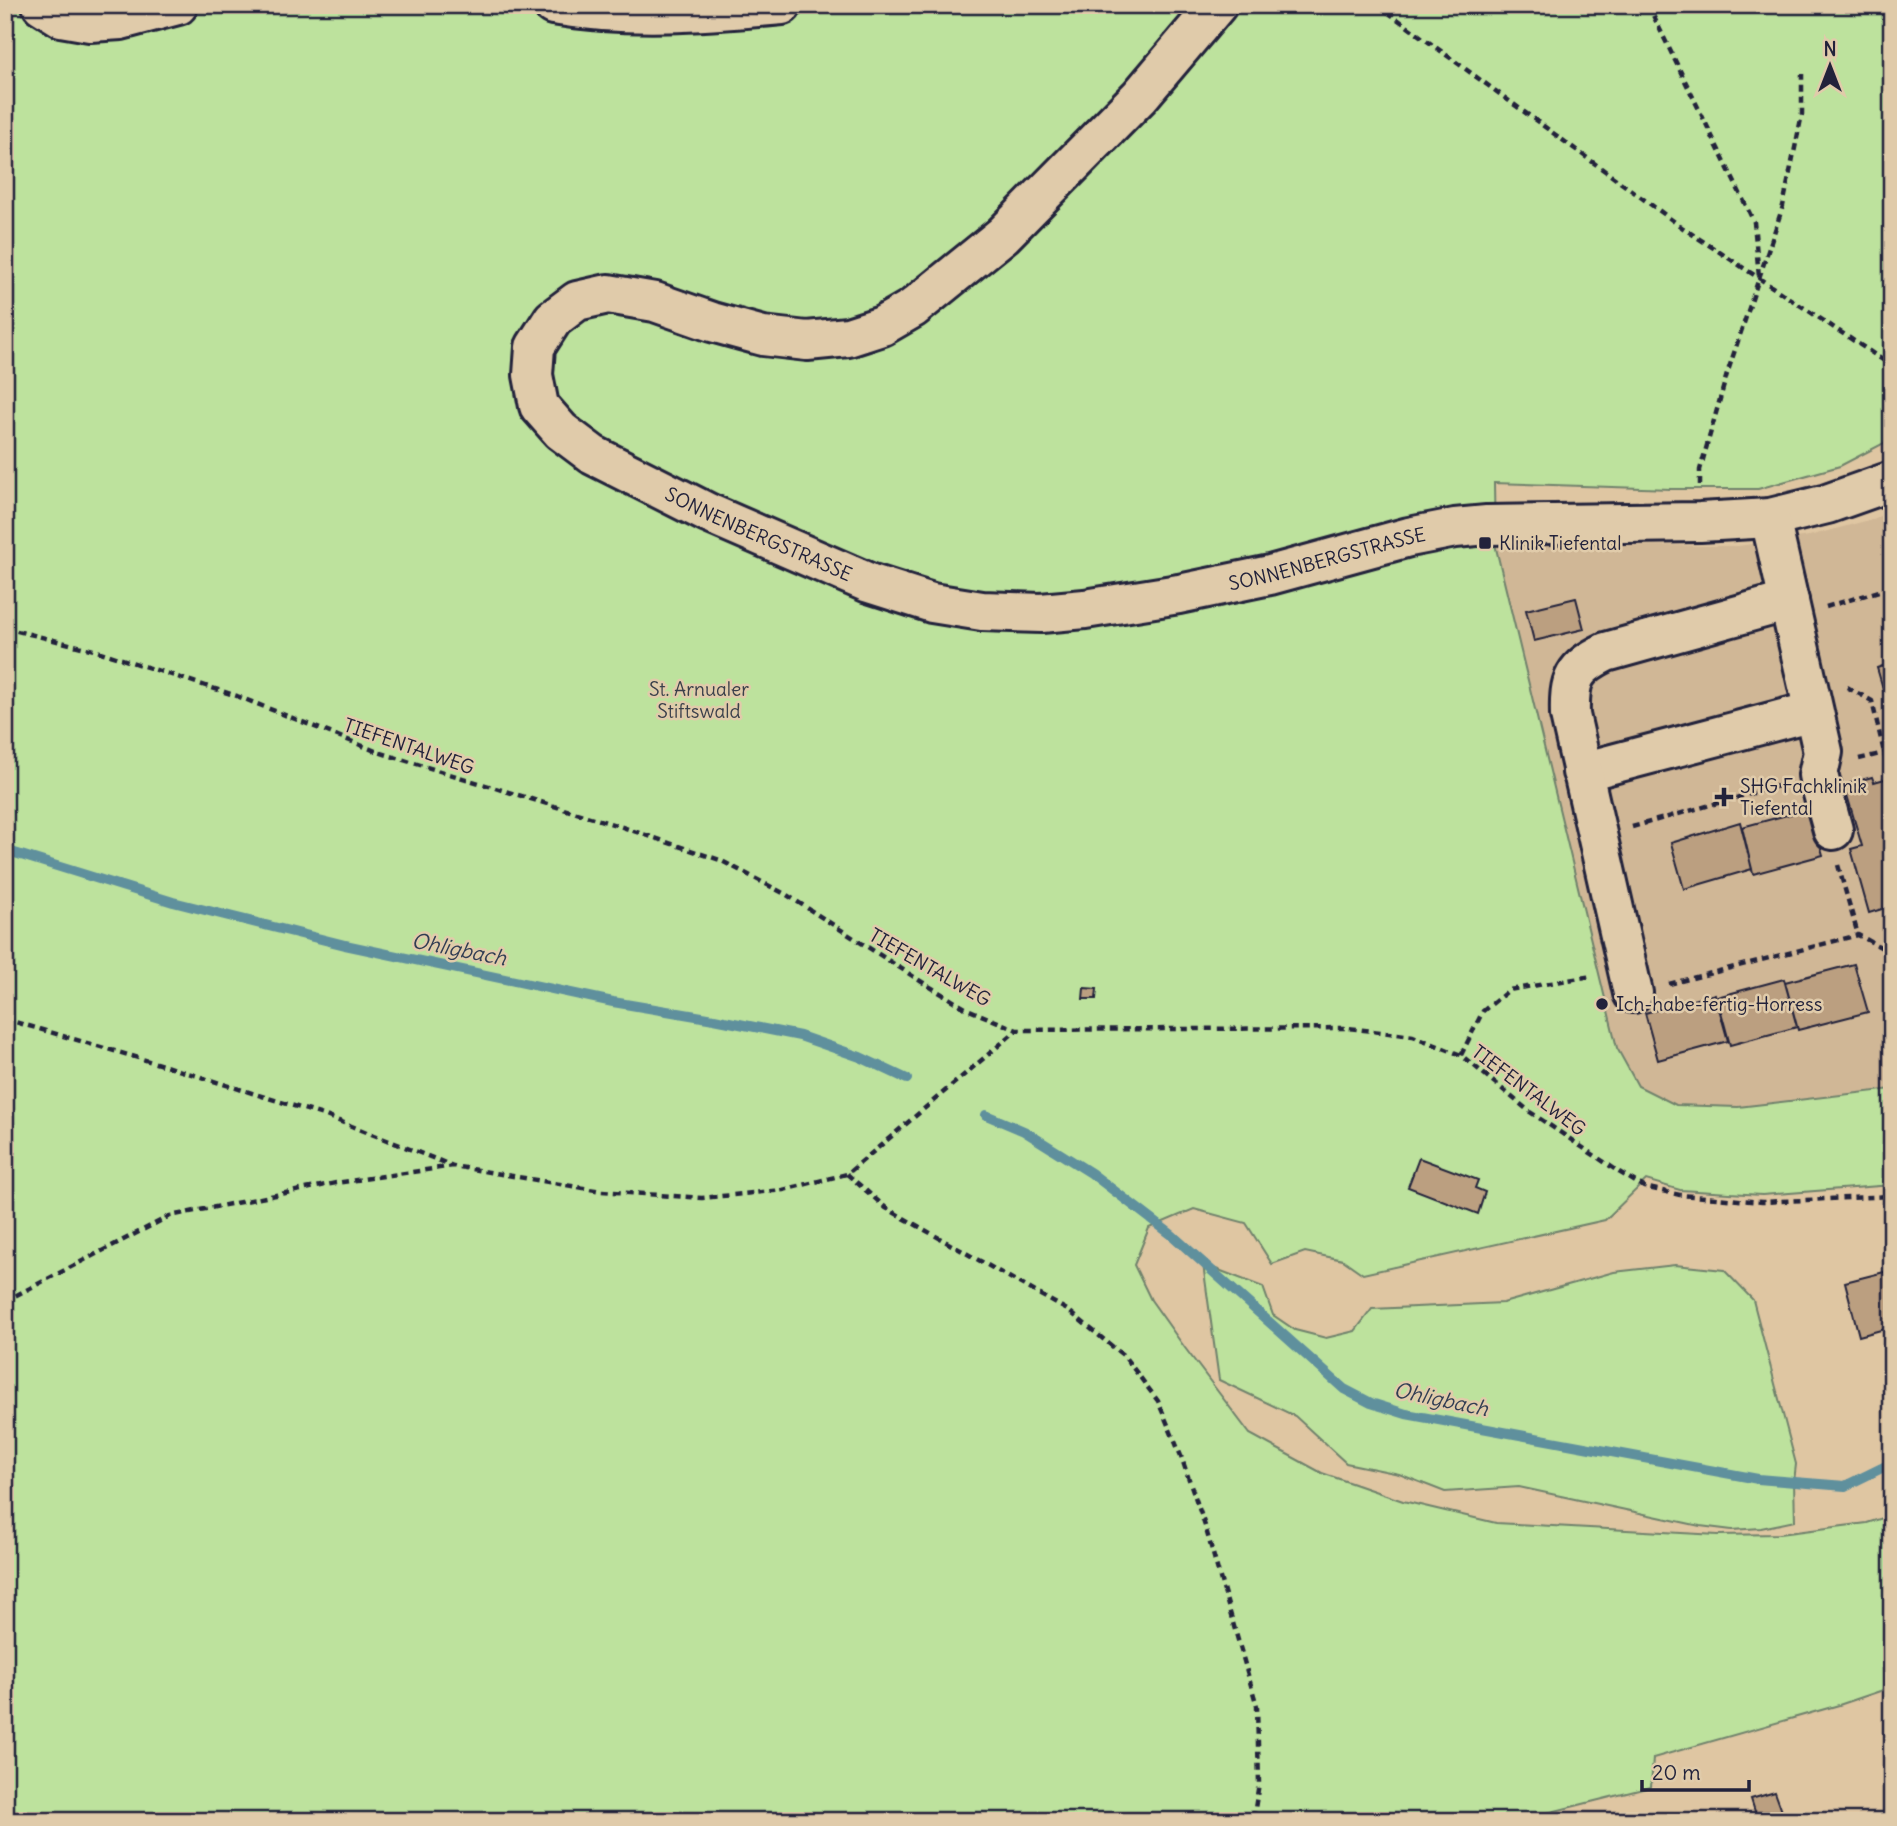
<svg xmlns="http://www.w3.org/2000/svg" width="1897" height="1826" font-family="Delius,sans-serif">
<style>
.built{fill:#d0b796}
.green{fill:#bde29d;stroke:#70826c;stroke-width:2}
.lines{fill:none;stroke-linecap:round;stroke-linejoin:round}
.stream{stroke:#5f909d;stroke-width:10}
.building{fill:#bb9f80;stroke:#22223b;stroke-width:2}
.minor-casing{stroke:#22223b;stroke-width:44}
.path{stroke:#22223b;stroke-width:4.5;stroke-dasharray:7 5;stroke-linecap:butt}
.minor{stroke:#e0cbaa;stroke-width:38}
.poi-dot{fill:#22223b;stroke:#e0cbaa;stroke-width:2.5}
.labels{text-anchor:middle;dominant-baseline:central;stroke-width:5;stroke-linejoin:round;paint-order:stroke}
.street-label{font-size:19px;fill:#22223b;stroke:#e0cbaa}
.poi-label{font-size:19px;fill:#22223b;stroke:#e0cbaa;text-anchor:start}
.park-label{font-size:19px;fill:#393f4a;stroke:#e0cbaa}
.water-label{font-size:21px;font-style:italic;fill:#313d53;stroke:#e0cbaa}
</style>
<rect width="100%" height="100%" fill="#dfc6a2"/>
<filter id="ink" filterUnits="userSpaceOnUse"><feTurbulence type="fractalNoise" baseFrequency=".0143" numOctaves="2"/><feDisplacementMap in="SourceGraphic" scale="14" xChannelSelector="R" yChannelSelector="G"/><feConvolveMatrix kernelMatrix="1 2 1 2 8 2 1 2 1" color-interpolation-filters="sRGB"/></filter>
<g filter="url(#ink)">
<path class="built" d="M1892 511V1089L1738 1107 1676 1105 1638 1086 1617 1048 1495 544 1738 546 1809 536 1873 519Z"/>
<path class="green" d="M5 5H1892V439L1840 466 1758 489H1671L1494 483 1495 544 1617 1048 1638 1086 1676 1105 1738 1107 1892 1089V1185L1762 1195 1680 1190 1646 1180 1605 1220 1363 1274 1343 1260 1305 1252 1272 1264 1246 1223 1194 1209 1149 1228 1134 1265 1151 1300 1185 1348 1250 1434 1322 1473 1403 1501 1496 1523 1718 1535 1780 1534 1867 1523 1892 1515V1687L1839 1705 1653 1758 1651 1787 1547 1813 1525 1821H5Z
M1203 1264 1263 1287 1273 1315 1295 1330 1326 1338 1355 1331 1372 1309 1503 1303 1614 1272 1675 1265 1724 1270 1753 1300 1796 1464 1794 1482 1795 1521 1761 1528 1732 1530 1700 1526 1519 1487 1445 1492 1399 1474 1346 1463 1295 1416 1219 1380Z"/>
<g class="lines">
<path class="stream" d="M5 850 173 902 345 945 613 1002 714 1019 800 1036 860 1057 907 1079
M986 1115 1024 1131 1091 1173 1172 1235 1344 1389 1371 1403 1406 1414 1758 1479 1845 1486 1892 1463"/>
</g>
<path class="building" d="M1576 598 1584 629 1534 641 1526 610Z
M1892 663V709H1889L1877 668Z
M1872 777 1874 782 1892 777V906L1869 913 1851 849 1862 846 1844 785Z
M1810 809 1823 855 1753 874 1742 827Z
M1740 822 1752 869 1684 889 1671 843Z
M1854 964 1868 1012 1798 1030 1785 982Z
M1784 979 1797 1027 1730 1045 1717 997Z
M1084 988 1097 989 1096 999H1083Z
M1715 994 1728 1041 1658 1060 1645 1013Z
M1419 1158 1478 1180 1475 1188 1485 1192 1478 1214 1408 1187Z
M1892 1270V1327L1859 1336 1845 1282Z
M1775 1792 1783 1814 1758 1821 1751 1799Z"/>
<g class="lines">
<defs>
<g id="minor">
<path d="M42 5 61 17 90 22 121 20 178 5"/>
<path d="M553 5C629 18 706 12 782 5"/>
<path id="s1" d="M1217 5 1140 96 1003 235 913 308 882 326 848 337 807 341 763 336 712 322 655 302 608 294 577 301 553 319 535 347 533 375 539 406 561 431 593 455 708 513 869 583 932 603 982 611 1041 613 1085 609 1179 594 1270 575 1409 537 1455 528 1487 525 1700 522 1770 518 1827 504 1892 481"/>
<path d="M1770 518 1823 752 1818 775 1833 830"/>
<path d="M1582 772 1813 711"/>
<path d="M1633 993 1570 715C1569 679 1573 668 1606 652L1789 601"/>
</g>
</defs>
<use href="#minor" class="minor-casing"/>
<path class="path" d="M1378 5 1683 228 1892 366
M1648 5 1754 222 1759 277
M1700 485V470L1727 374 1783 206 1802 114V74
M1826 607 1892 587
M5 628 94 650 237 696 378 752 619 826 720 860 787 895 922 982 967 1009 1017 1030 1348 1028 1413 1036 1461 1055 1530 1112 1619 1172 1644 1187 1680 1195 1762 1202 1892 1196
M1847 687 1872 701 1890 778
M1859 759 1884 753
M1632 827 1782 785
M1838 865 1858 935
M1669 984 1858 935 1892 953
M5 1019 159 1064 326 1116 453 1166
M1461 1055 1483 1011 1509 990 1592 976
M847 1174 886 1208 1069 1311 1124 1356 1158 1401 1181 1456 1205 1526 1257 1706 1259 1783 1253 1821
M5 1301 170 1216 336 1183 453 1166 601 1191 702 1198 783 1190 847 1174 1017 1030"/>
<use href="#minor" class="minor"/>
</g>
</g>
<g class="poi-dot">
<rect x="1478" y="536" width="14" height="14" rx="3.5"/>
<path d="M1720.5 786.5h7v7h7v7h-7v7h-7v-7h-7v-7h7z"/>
<circle cx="1602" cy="1004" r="7"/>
</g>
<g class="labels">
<g class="street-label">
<text stroke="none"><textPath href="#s1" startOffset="1160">SONNENBERGSTRASSE</textPath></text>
<text stroke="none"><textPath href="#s1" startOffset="1748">SONNENBERGSTRASSE</textPath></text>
<text transform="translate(409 746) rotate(19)">TIEFENTALWEG</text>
<text transform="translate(930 967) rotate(30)">TIEFENTALWEG</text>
<text transform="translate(1529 1090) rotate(37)">TIEFENTALWEG</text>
</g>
<g class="poi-label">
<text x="1499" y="543">Klinik Tiefental</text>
<text x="1740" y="786">SHG Fachklinik<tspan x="1740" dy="22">Tiefental</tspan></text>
<text x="1616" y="1004">Ich-habe-fertig-Horress</text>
</g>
<g class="park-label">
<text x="699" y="689">St. Arnualer<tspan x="699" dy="22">Stiftswald</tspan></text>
</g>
<g class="water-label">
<text transform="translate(459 949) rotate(11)">Ohligbach</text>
<text transform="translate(1441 1399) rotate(12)">Ohligbach</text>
</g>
</g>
<rect width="1897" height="1826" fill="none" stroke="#e0cbaa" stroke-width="28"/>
<rect x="14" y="14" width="1869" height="1798" fill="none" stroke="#22223b" stroke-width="2.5" filter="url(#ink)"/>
<g transform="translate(1830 66)" stroke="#e0cbaa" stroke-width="5" paint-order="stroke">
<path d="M0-5L12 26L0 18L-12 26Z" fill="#22223b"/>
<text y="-10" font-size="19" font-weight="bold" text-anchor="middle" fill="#22223b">N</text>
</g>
<path d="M1642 1780v10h107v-10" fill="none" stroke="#22223b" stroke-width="3.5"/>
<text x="1652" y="1780" font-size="21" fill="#22223b" stroke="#e0cbaa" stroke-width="5" paint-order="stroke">20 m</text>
</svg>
